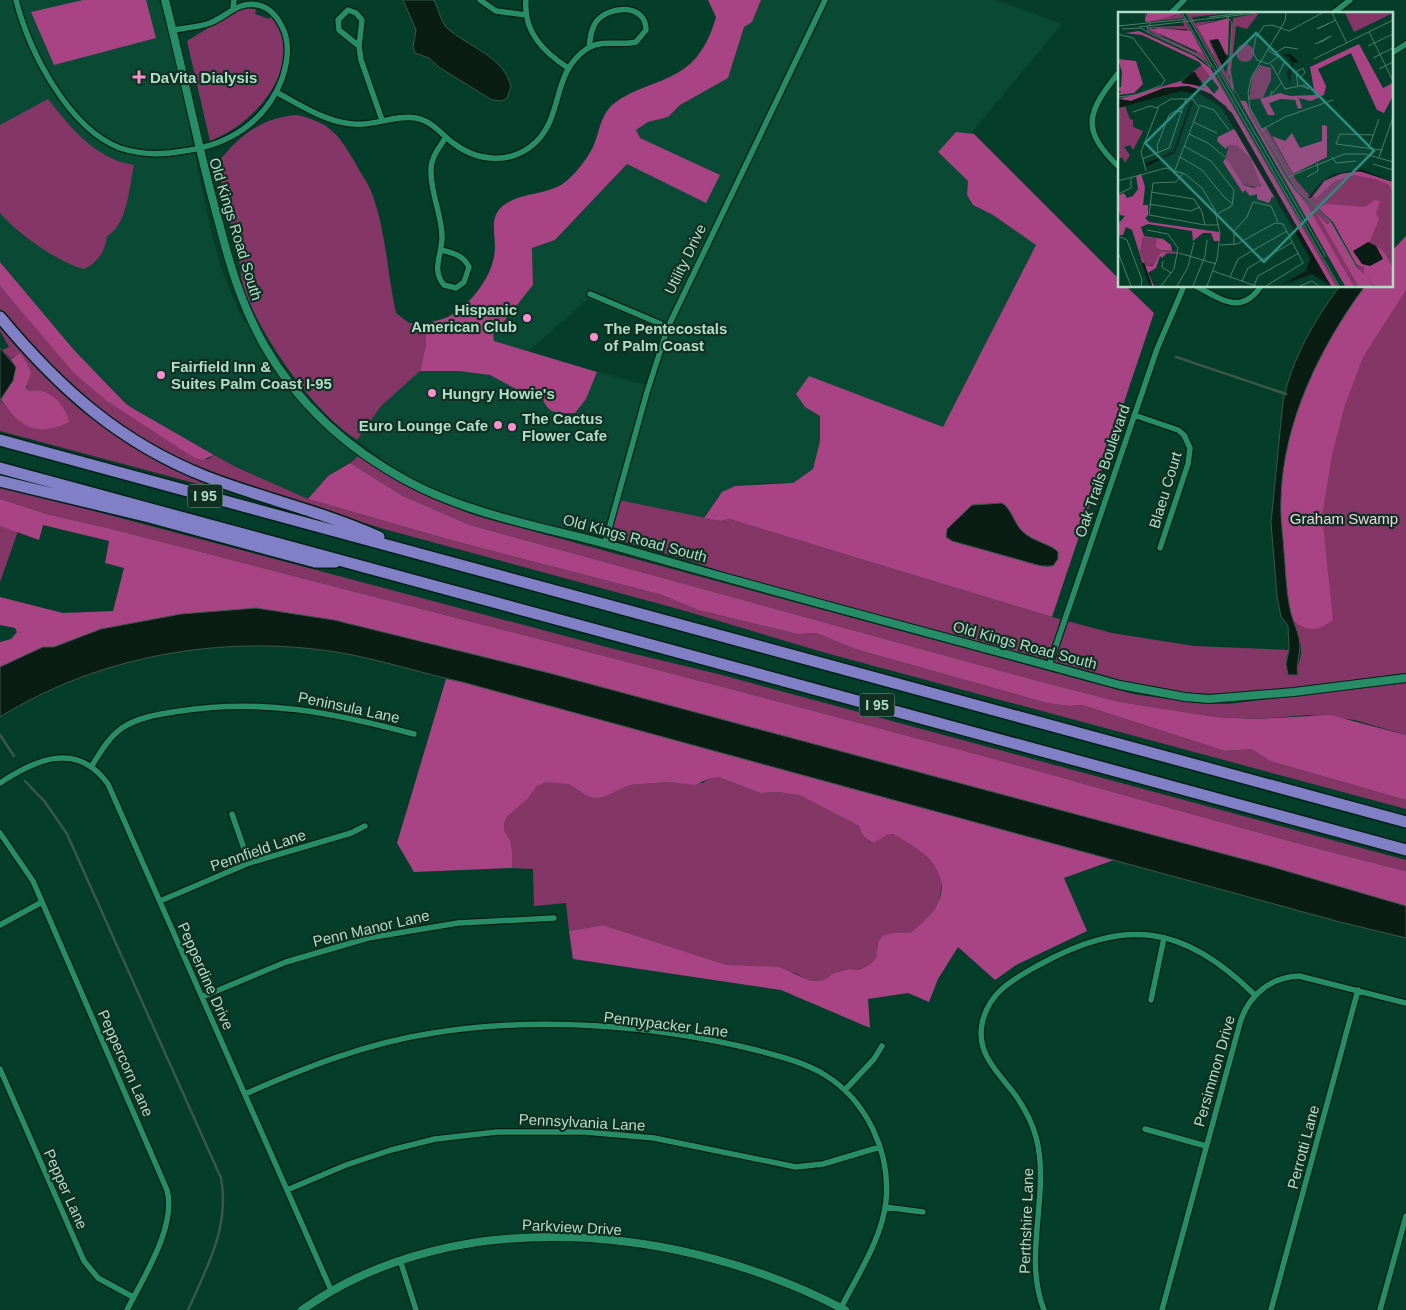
<svg xmlns="http://www.w3.org/2000/svg" width="1406" height="1310" font-family="Helvetica,sans-serif">
<style>
.built{fill:#0a4a35}
.green{fill:#843767}
.forest{fill:#a84483;fill-rule:evenodd}
.water{fill:#091d15;stroke:#3b574b}
.lines{fill:none;stroke-linecap:round;stroke-linejoin:round}
.stream{stroke:#3b574b;stroke-width:2.5}
.minor-casing{stroke:#022115;stroke-width:8}
.tertiary-casing{stroke:#022115;stroke-width:10}
.motorway-casing{stroke:#022115;stroke-width:14}
.minor{stroke:#278d68;stroke-width:5.5}
.tertiary{stroke:#278d68;stroke-width:8}
.motorway{stroke:#817fc5;stroke-width:11}
.poi-dot{fill:#f790cd;stroke:#113023;stroke-width:2}
.labels{text-anchor:middle;dominant-baseline:central;stroke-width:4.5;stroke-linejoin:round;paint-order:stroke}
.shield{fill:#113023;stroke:#81a996;stroke-width:1}
.shield-label{font-size:14px;font-weight:bold;fill:#b1ddc8}
.poi-label{font-size:15px;font-weight:bold;fill:#b1ddc8;stroke:#113023;text-anchor:start}
.street-label{font-size:15px;fill:#b1ddc8;stroke:#113023}
.park-label{font-size:15px;fill:#efd3e2;stroke:#113023}
.inset-river{fill:none;stroke:#091d15;stroke-width:2.5}
.inset-road{fill:none;stroke:#497d69;stroke-width:1}
.view{fill:#2f8b80;fill-opacity:0.15;stroke:#2f8b80;stroke-width:2.5}
.inset-edge{fill:none;stroke:#b1ddc8;stroke-width:2.5}
</style>
<rect width="100%" height="100%" fill="#043d2a"/>
<path class="built" d="M0 0H159L169 30 210 227 222 270 239 312 286 383 308 410 327 430 358 456 328 476 308 499 236 467 128 405 74 350 0 262Z
M761 0H996L1062 24 972 132 974 134 956 132 938 152 968 181 967 195 973 205 993 215 1036 245 943 428 809 376 805 383V407L820 415V441L813 469 793 483H757L735 486 722 492 703 518 614 499 602 536 533 521 456 498 428 487 395 469 357 440 381 406 420 371H458L490 375 514 388 543 399 545 407 563 414 575 413 586 399 597 372 646 385 662 329 588 299 528 351 493 341V335L533 285 532 248 556 240 627 164 706 202 720 175 639 138 636 130 648 122 668 117 680 105 728 78 744 27 752 22Z"/>
<path class="green" d="M246 8 256 9 255 14 269 19 271 14C309 63 256 124 210 141L187 41 234 12Z
M48 99C71 128 95 159 134 165 129 187 128 224 107 236 105 252 98 262 84 269 59 263 17 233 0 213V125Z
M297 115C331 123 339 135 356 164 360 173 367 181 371 191 386 229 387 273 396 313L409 323H426V344L420 371 381 406 357 440C314 413 258 334 243 285 241 279 241 272 240 266 233 232 224 198 217 164 237 137 262 117 297 115Z
M1406 236V673C1339 682 1260 698 1193 693 1169 692 1145 687 1121 681L750 581 681 558 603 536 614 499 721 521 729 519 1052 617 1112 633 1194 646 1289 650 1286 658 1298 675C1296 666 1300 662 1301 654 1302 643 1297 631 1293 621L1365 286H1392V251Z
M0 286 49 342 193 457 208 459 214 455 236 467 308 499 447 539 662 595 698 610 797 634 816 633 855 649 1047 703 1069 706 1082 705 1225 751 1251 749 1270 761 1406 800V809L826 653 682 610 384 529 288 500 198 468 155 448 92 406 37 354 0 309Z
M0 320 105 425 246 494 243 496 228 492 0 431V400L7 408 44 391H29L14 356 11 359 2 350 9 347 0 331Z
M358 456C397 482 436 502 480 517L1133 694 1196 703 1228 704 1406 683V735L1355 720 1309 715 1255 719 1216 717 1120 702 1042 682 470 525 403 496 350 463Z
M0 486 614 649 718 674 1406 860V871C1270 838 1137 798 1002 761 705 681 406 605 108 528L50 515 0 499Z
M0 526 18 531 0 582Z
M710 777H719L760 793 777 792 799 795 859 826C862 835 864 840 874 843 878 840 883 836 887 834 900 830 933 861 939 872 943 879 941 898 937 905 931 916 919 925 910 933H893L878 942 876 958 869 965 859 970 849 969 834 973 824 980 810 981 795 973 727 965 603 925 569 931 566 903 534 906 533 869 512 868V851L504 830V823L508 816 527 800 537 786 547 782 559 781 569 784 587 796 604 797 630 785 669 782 703 783Z"/>
<path class="forest" d="M83 0H146L156 38 54 65 31 12Z
M708 0H761L752 22 744 27 728 78 680 105 668 117 648 122 636 130 640 138 720 175 706 203 627 164 555 240 532 248 533 285 493 335 494 341 597 372 586 399 575 413C560 414 547 414 543 399L514 388 490 375 458 371H420L426 344V323C433 321 441 320 448 317 471 305 495 274 495 247 495 232 489 216 504 205 520 193 543 195 561 185 573 177 586 161 593 147 599 134 600 117 611 106 633 87 660 85 682 70 700 59 711 36 716 17Z
M956 132 974 134 1120 280V286H1126L1154 313 1052 617 729 519 721 521 704 518 722 492 735 486 793 483 813 469 820 441V416L805 407 796 394 809 376 943 427 1036 245 993 215 973 205 967 195 968 181 938 152ZM999 503C1011 516 1020 532 1035 541 1045 547 1060 544 1058 559L1048 567 952 541 947 529 982 505Z
M1406 236V290L1363 357 1344 408 1332 455 1322 516 1333 620C1318 631 1309 632 1293 621L1291 613C1284 576 1280 536 1281 499 1282 423 1320 347 1365 286H1392V251Z
M0 262 74 350 127 405 214 455 202 460 193 457 107 401 74 373 0 286Z
M21 353 31 372 26 387 29 391C33 391 41 390 45 392 57 397 67 410 69 422 35 437 22 428 1 400L10 384 15 367 11 359Z
M350 463 403 496 470 525 1042 682 1120 702 1216 717 1255 719 1330 715 1406 735V800L1270 761 1251 749 1225 751 1082 705 1069 706 1047 703 855 649 816 633 797 634 698 610 662 595 447 539 308 499 328 476Z
M0 499 50 515 108 528C406 605 705 681 1002 761 1137 798 1270 838 1406 871V906L1269 866 549 673 334 620 256 608 101 629 54 647H43L0 667V642L11 639 17 632 15 628 0 625V597L63 613 113 611 124 568 105 563 109 541 43 525 39 540 0 526Z
M446 679 462 682 1114 860 1064 878 1087 931 1016 965 995 980 958 947 938 979 929 1002 908 993 868 999 870 1028 781 990 573 959 569 931 603 925 727 965 779 967 811 981 824 980 834 973 849 969 859 970 869 965 876 958 878 942 883 936 893 933H910C919 925 932 915 937 905 955 870 918 848 893 834H888L874 843C864 839 862 835 859 826L799 795 777 792 760 793 719 777 710 778 695 785 669 782 630 785 604 797 595 798 587 796 569 784 547 782 537 786 527 800 508 816 504 823V830L510 841 512 851V868L414 872 397 843Z"/>
<path class="water" d="M403 0H434C438 8 441 22 447 28 467 46 505 57 511 87L507 98 502 101 492 100 440 68 429 58 415 53 413 47 416 30Z
M1340 286H1365C1320 347 1283 422 1281 499 1280 517 1283 534 1284 552 1286 572 1286 593 1291 613 1293 621 1297 629 1299 638 1302 653 1295 663 1298 675H1288L1286 664 1289 650 1288 626 1281 617 1277 596 1271 523 1283 401C1292 359 1314 320 1340 286Z
M0 348 16 367 13 381 0 400Z
M1002 503C1012 509 1014 524 1023 532 1034 542 1051 544 1058 552V559L1053 566H1041L952 541 946 537 947 529 972 505Z
M256 608 334 620 549 673 1269 866 1406 906V938L1340 922 462 682C420 673 379 659 336 652 222 634 98 656 0 717V667L43 647H54L101 629 181 614Z"/>
<g class="lines">
<path class="stream" d="M1176 357 1286 394
M0 735 14 756
M25 781 45 802 67 834 221 1178C230 1227 207 1267 188 1310"/>
<defs>
<path id="minor" d="M16 0C29 51 68 128 120 148 141 155 162 155 184 151 228 145 265 123 282 79 287 64 290 46 284 31 279 19 272 8 258 5 237 1 228 16 210 23 199 27 185 28 173 30
M480 0 496 11 526 15
M526 0C523 32 544 52 568 68
M233 8 234 0
M1170 14 1184 0
M1332 14 1350 0
M359 46 339 30 338 20 348 10 356 13 362 20 359 46 361 60 382 120
M1392 53 1406 44
M1120 71C1087 112 1079 129 1120 168
M276 92C302 106 333 127 364 124 382 123 397 115 416 118 432 121 441 134 453 143 478 162 512 165 536 142 564 115 551 72 588 48 603 39 621 46 636 42L646 30C646 3 609 5 596 22 591 29 590 39 589 48
M441 250C453 253 463 255 469 267L464 282 456 288 444 285C431 270 442 255 442 237 442 215 431 195 431 172 430 158 439 148 446 137
M1196 286C1221 299 1241 316 1261 286
M590 294 668 327
M1134 415 1178 430 1184 435 1190 448 1188 464 1160 548
M605 543 647 392 668 327 825 0
M1049 666 1157 349 1184 286
M91 767C100 753 108 738 122 728 138 717 161 714 180 711 263 698 334 713 414 734
M0 783C36 759 77 741 108 784L331 1290
M232 814 249 863
M0 833 33 881 167 1190C177 1226 143 1278 127 1310
M160 901 249 863 351 833 365 826
M0 925 42 902
M202 997 286 962 368 938 458 923 554 918
M1151 1000 1164 938
M0 1069 84 1261 98 1278 133 1297
M845 1090 874 1059 882 1046
M245 1094C306 1067 367 1043 433 1033 536 1016 655 1025 756 1050 779 1056 804 1062 825 1075 866 1100 891 1152 886 1201 882 1239 858 1274 841 1308
M1145 1129 1206 1146
M287 1190 346 1165 391 1150 435 1139 497 1132H585L654 1138 796 1167 823 1164 880 1147
M885 1207 923 1212
M400 1260 416 1310
M1044 1310C1022 1255 1051 1193 1036 1137 1032 1122 1025 1109 1016 1096 1000 1074 976 1055 982 1024 988 993 1012 980 1037 966 1126 917 1182 924 1255 995
M1162 1310 1240 1023C1248 996 1270 977 1299 976L1406 1003
M1271 1310 1358 990
M1380 1310 1406 1216"/>
<path id="tertiary" d="M165 0C184 74 198 149 219 223 230 266 242 306 264 345 298 404 349 450 409 482 475 517 551 528 621 548 787 596 954 639 1120 685L1185 697 1209 699 1294 692 1406 678
M302 1310C456 1200 686 1226 845 1310"/>
<path id="motorway" d="M0 317C59 388 120 443 207 477 264 499 324 512 379 537
M0 440 1406 822
M0 468 1406 850
M0 481 149 517 315 562H335"/>
</defs>
<use href="#minor" class="minor-casing"/>
<use href="#tertiary" class="tertiary-casing"/>
<use href="#motorway" class="motorway-casing"/>
<use href="#minor" class="minor"/>
<use href="#tertiary" class="tertiary"/>
<use href="#motorway" class="motorway"/>
</g>
<g class="poi-dot">
<path d="M136.5 69.5h5v5h5v5h-5v5h-5v-5h-5v-5h5z"/>
<circle cx="527" cy="318" r="5"/>
<circle cx="594" cy="337" r="5"/>
<circle cx="161" cy="375" r="5"/>
<circle cx="432" cy="393" r="5"/>
<circle cx="498" cy="425" r="5"/>
<circle cx="512" cy="427" r="5"/>
</g>
<g class="labels">
<g class="shield">
<rect x="187.5" y="484.5" width="35" height="23" rx="4"/>
<rect x="859.5" y="693.5" width="35" height="23" rx="4"/>
</g>
<g class="shield-label">
<text x="205" y="496">I 95</text>
<text x="877" y="705">I 95</text>
</g>
<g class="poi-label">
<text x="150" y="77">DaVita Dialysis</text>
<text x="517" y="309" text-anchor="end">Hispanic<tspan x="517" dy="17">American Club</tspan></text>
<text x="604" y="328">The Pentecostals<tspan x="604" dy="17">of Palm Coast</tspan></text>
<text x="171" y="366">Fairfield Inn &amp;<tspan x="171" dy="17">Suites Palm Coast I-95</tspan></text>
<text x="442" y="393">Hungry Howie's</text>
<text x="522" y="418">The Cactus<tspan x="522" dy="17">Flower Cafe</tspan></text>
<text x="488" y="425" text-anchor="end">Euro Lounge Cafe</text>
</g>
<g class="street-label">
<text transform="translate(236 229) rotate(73)">Old Kings Road South</text>
<text transform="translate(685 259) rotate(-64)">Utility Drive</text>
<text transform="translate(1102 471) rotate(-71)">Oak Trails Boulevard</text>
<text transform="translate(1165 490) rotate(-73)">Blaeu Court</text>
<text transform="translate(635 538) rotate(15)">Old Kings Road South</text>
<text transform="translate(1025 645) rotate(15)">Old Kings Road South</text>
<text transform="translate(349 707) rotate(12)">Peninsula Lane</text>
<text transform="translate(258 850) rotate(-19)">Pennfield Lane</text>
<text transform="translate(371 928) rotate(-13)">Penn Manor Lane</text>
<text transform="translate(206 976) rotate(66)">Pepperdine Drive</text>
<text transform="translate(666 1024) rotate(7)">Pennypacker Lane</text>
<text transform="translate(126 1063) rotate(66)">Peppercorn Lane</text>
<text transform="translate(1214 1071) rotate(-74)">Persimmon Drive</text>
<text transform="translate(582 1122) rotate(3)">Pennsylvania Lane</text>
<text transform="translate(1303 1147) rotate(-75)">Perrotti Lane</text>
<text transform="translate(66 1189) rotate(66)">Pepper Lane</text>
<text transform="translate(1026 1221) rotate(-88)">Perthshire Lane</text>
<text transform="translate(572 1227) rotate(3)">Parkview Drive</text>
</g>
<g class="park-label">
<text x="1344" y="518">Graham Swamp</text>
</g>
</g>
<g transform="translate(1118 12)">
<rect width="275" height="275" fill="#043d2a"/>
<path d="M27 1 29 6 57 4 63 1 94 56 88 49 32 20 30 15 66 14 65 6 27 10ZM34 16 69 17 79 41 45 25ZM69 1H111L74 5 77 11 99 8 79 14 98 48 91 28 98 26 92 29 108 62 111 46V65L117 83ZM141 1 129 17 118 14 113 59 116 76 227 274 113 72 111 56 115 6ZM227 1H275L236 20ZM118 41a9 9 0 1 1 18 0a9 9 0 1 1-18 0ZM88 50 96 61 220 274H218ZM84 53 95 67 85 71 76 60 60 71ZM142 53 153 56V68L145 86 131 88 134 65ZM128 89 176 177 213 210 209 212 199 201 240 274H236L191 196 173 174 133 105ZM7 94 12 107 15 108V115L25 119 15 138 12 133 6 135 12 143 7 151 4 145 0 148V96ZM148 115 178 168 192 184 190 187 222 162 239 159 275 170V274H257L242 259 214 209 180 180 143 117ZM111 133H118L133 147 144 169 141 176 123 172 107 147ZM25 225 39 227 43 238 60 240V242L42 241 36 253 28 254 22 242Z" fill="#843767" fill-rule="evenodd"/>
<path d="M29 1H62V2L30 10 27 9ZM111 6 110 43 107 42 100 27 91 28 98 48 79 14ZM40 16 73 19 85 42 33 18ZM21 19 76 44 92 56 218 274H213L108 94 87 79 70 74 46 76 13 89 1 87 63 69 86 76 84 68 96 82 101 76 81 50 24 23 7 21ZM241 32 265 76 275 71V84L266 101 259 98 233 41 200 57 208 74 206 83 193 89 181 86 184 96 180 97 177 88 162 87 151 91 157 103H150L142 87 162 81 172 84 197 83 192 55ZM0 47 18 49 25 72 16 81 0 83 3 80 0 76 3 75 4 60ZM122 89H128L133 105 168 166 191 196 236 274H227ZM204 113 209 114V145L175 162 154 124 167 129 174 121 182 136 204 129ZM118 116 159 187 154 185 151 191 139 187V182L132 184 127 178 125 181 105 150 107 147 111 150 125 173 136 176 143 174 133 147 118 133H111L108 137 99 129 100 125ZM228 160H244L275 170V180L271 173 258 167 236 163 217 169 198 186 195 184 207 168ZM23 162 27 175 25 193H30V203L27 206 31 210 101 220V229H96L93 221H85L75 229 74 219 30 212 23 215 26 224 45 227 53 233 54 239 43 238 38 235 39 227 25 225 22 241 28 254H35L42 241 50 240 44 246 42 244 38 256 30 261 36 274H32L14 218 8 215 5 223H0V212L7 204 2 203 0 195 1 183 6 181 9 186 15 184 20 177 18 164ZM257 188 262 189 258 201 261 207 251 231 235 239 245 252 251 254 265 247 258 234 266 240 275 256 274 274H258L246 262V255L238 252 216 211 201 196 208 192 247 195ZM198 200 209 212 213 210 238 254 256 274H240Z" fill="#a84483"/>
<path d="M100 27 109 45 105 55 92 29ZM171 41 181 50 175 51 172 72 168 60 175 50 171 48 172 45 165 44ZM77 60 84 74 63 71 73 61ZM70 74 93 82 114 101 213 274 194 262 161 274 188 259 192 246 104 96 84 83 63 79 0 96V87L13 89 46 76ZM243 157 275 170 242 159 222 162 206 169 193 186H190L201 172 214 162ZM250 230 258 234 265 247 252 254 244 252 235 239Z" fill="#091d15"/>
<path class="inset-river" d="M28 153 56 140 74 89M25 251 33 274"/>
<path class="inset-road" d="M64 1 221 274M68 1 208 245M168 1 167 9 133 66 130 81 132 96 177 176 212 209 238 255 257 274M214 1 229 31M108 3 114 11 111 58 115 78M91 5 125 1M33 11 29 15 31 21 79 43 93 55M211 11 199 17 218 8M0 14 69 7M21 15 138 1M4 17 23 16 31 21M251 20 275 69M0 22 15 26 47 68 44 73 18 83 0 85M197 32 205 29 213 24 201 30M250 34 275 22M150 38 160 45 150 52 139 48 135 40 138 25 146 14 154 13 171 19 204 1M157 41 167 35 180 37M255 46 275 36M196 47 275 8M153 52 167 77 186 73 191 77 183 74M261 57 275 50M160 63 166 51 164 55M180 74 178 60 185 56 187 61 181 66M154 79 152 84 164 70M81 93 96 98 111 118M15 100 32 94 40 96M75 110 99 121M143 118 167 105 215 88M71 122 90 131 107 145M255 123 222 122 218 132 264 138M66 134 93 149 116 178 114 194 99 202M251 135 261 107M40 141 39 134 51 103 57 99 65 100M62 145 84 158 107 186 115 192M214 145 218 151 238 149M261 145 275 105M24 147 51 136 68 86M255 152 275 158M28 159 23 140 41 94 53 87H75L81 96 57 158M65 161 58 170 35 171 31 203 87 213H101M170 165 226 142H247L275 150M189 165 200 159 199 151M0 169 48 156 67 162 84 176 97 198 102 222 99 247 89 274M33 180 76 187 84 200 87 213M0 182 13 176V165M31 192 73 199 82 195M29 218 50 222 60 236 56 257 43 274M0 224 9 228 24 268 23 274M102 233 119 232 157 211 165 212 185 251 148 274M116 233V219L129 205 135 190 153 194 160 210M0 240 13 274M61 241 98 252M45 249 44 255 53 261M95 259 138 274M112 265 120 247 169 219M124 269 130 256 175 230M59 274 70 255 76 230M75 274 87 244 89 228M136 274 140 264 181 241M182 274 194 269 201 274"/>
<path class="view" d="M138 21 256 139 146 250 27 131Z"/>
<rect width="275" height="275" class="inset-edge"/>
</g>
</svg>
